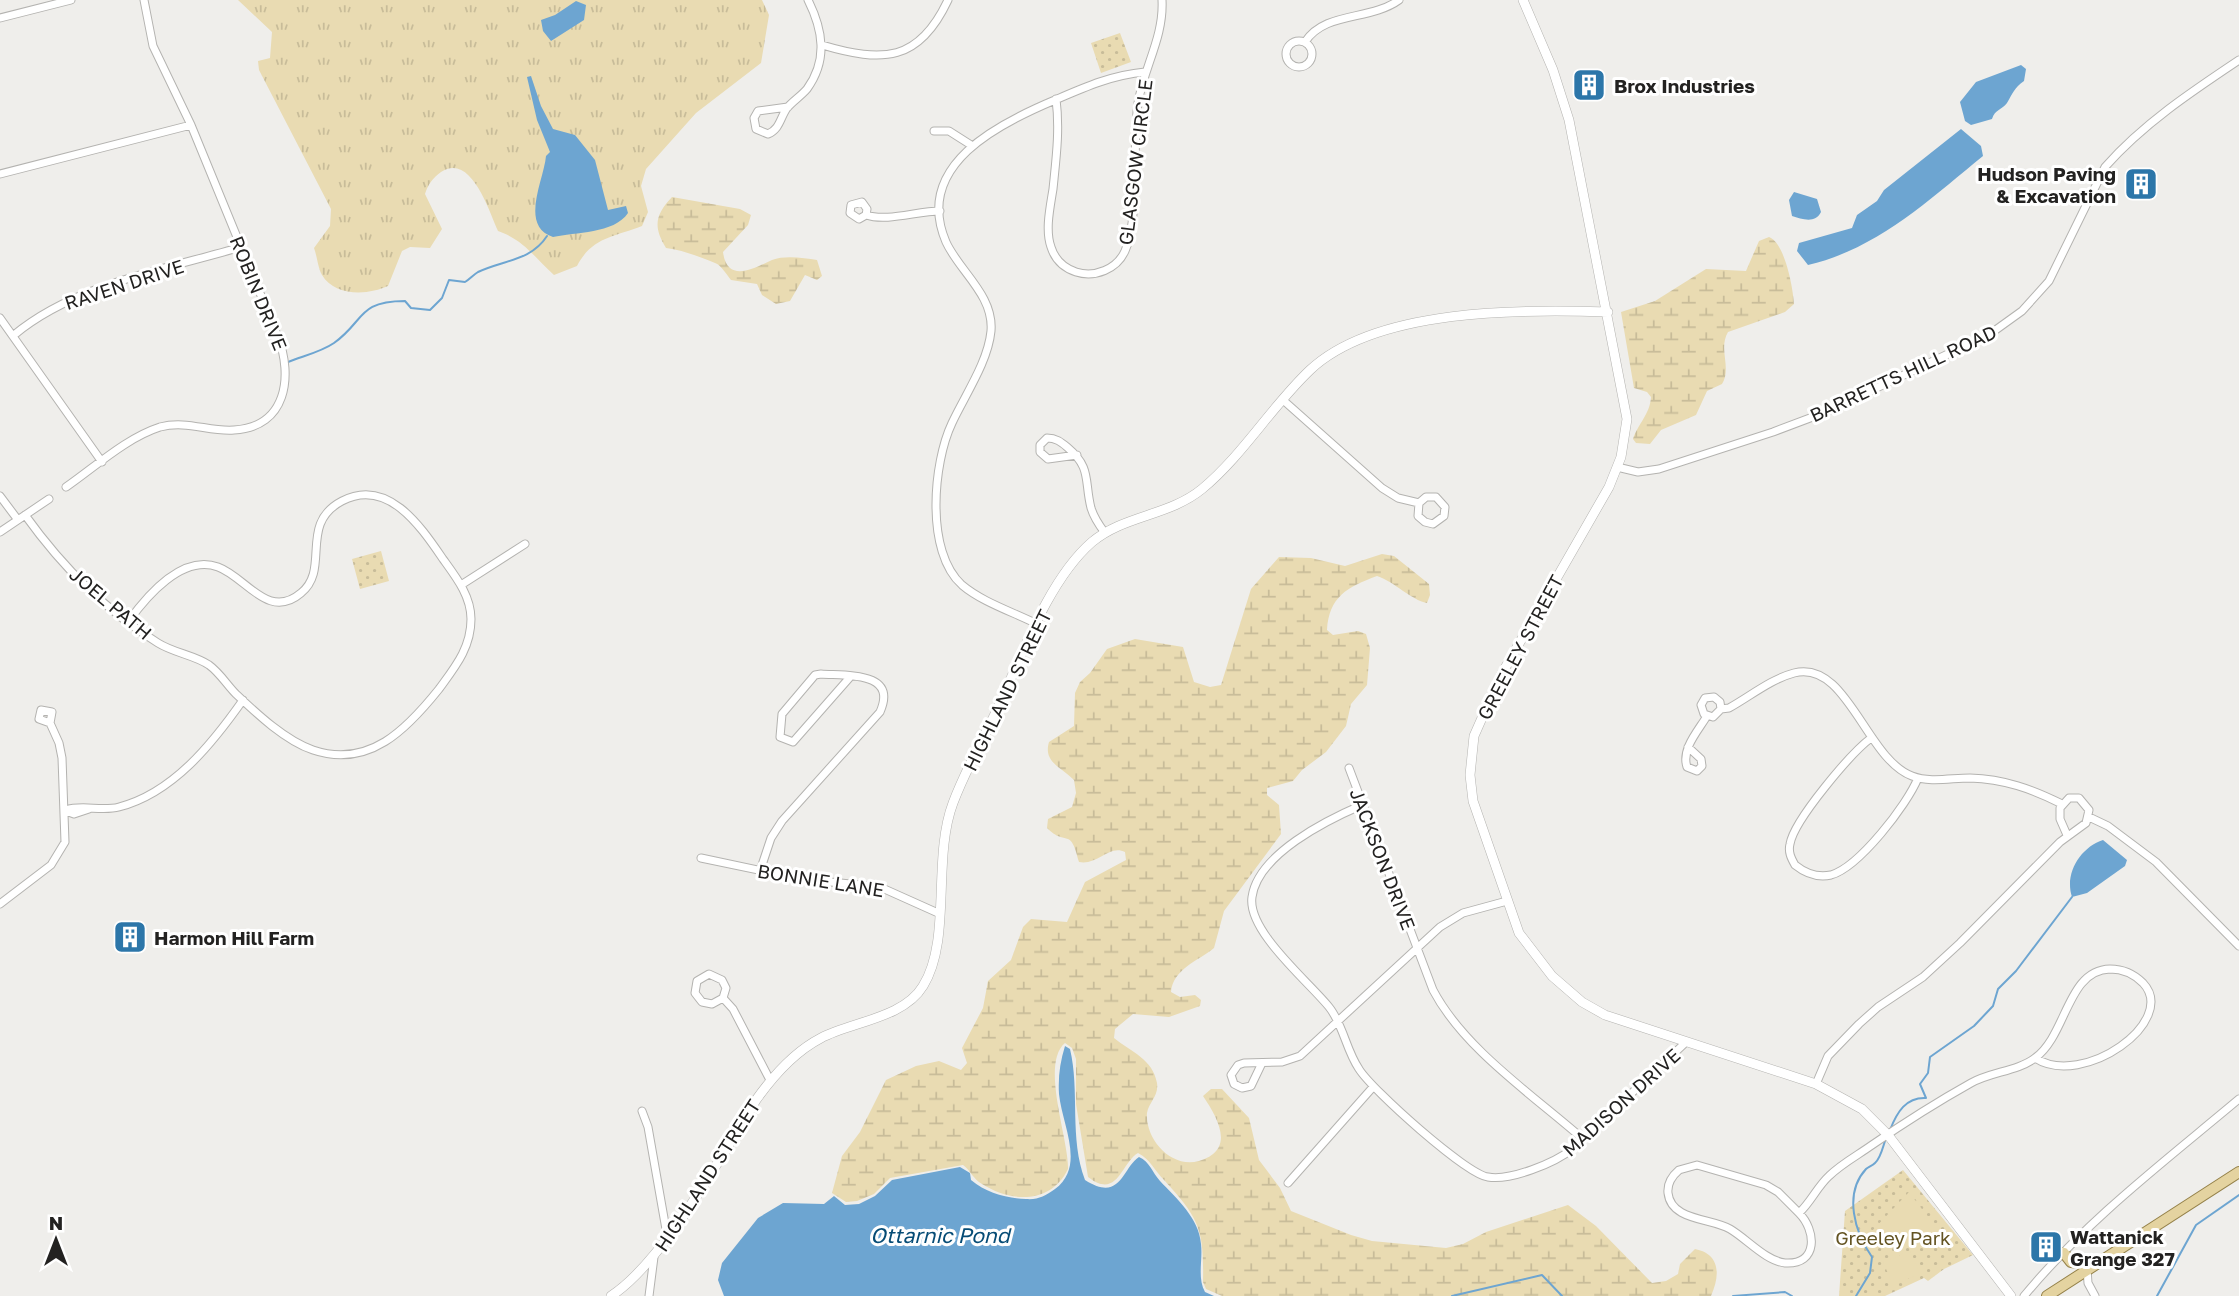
<svg xmlns="http://www.w3.org/2000/svg" width="2239" height="1296" font-family="'Golos Text',sans-serif">
<style>
.grass{fill:url(#grass-tufts)}
.wetland{fill:url(#wetland-marsh)}
.park{fill:url(#park-dots)}
.pitch{fill:#e9dbb2}
.water{fill:#6da5d1}
.lines{fill:none;stroke-linecap:round;stroke-linejoin:round}
.stream{stroke:#6da5d1;stroke-width:2}
.minor-casing{stroke:#b4b3b0;stroke-width:9}
.tertiary-casing{stroke:#b4b3b0;stroke-width:10}
.primary-casing{stroke:#95824a;stroke-width:12}
.minor{stroke:#fff;stroke-width:7}
.tertiary{stroke:#fff;stroke-width:9}
.primary{stroke:#e4d3a0;stroke-width:10}
.labels{text-anchor:middle;dominant-baseline:central;stroke-width:6;stroke-linejoin:round;paint-order:stroke}
.poi-label{font-size:19px;font-weight:bold;fill:#232221;stroke:#fff;text-anchor:start}
.street-label{font-size:19px;fill:#232221;stroke:#fff}
.park-label{font-size:19px;fill:#635322;stroke:#fff}
.water-label{font-size:21px;font-style:italic;fill:#064c76;stroke:#fff}
</style>
<defs>
<pattern id="grass-tufts" width="24" height="20" patternUnits="userSpaceOnUse" patternTransform="scale(1.75)"><rect width="24" height="20" fill="#e9dbb2"/><path d="M3 7l-1-3M5 7V3M7 7l1-3M15 17l-1-3M17 17v-4M19 17l1-3" fill="none" stroke="#c8bc99"/></pattern>
<pattern id="wetland-marsh" width="20" height="14" patternUnits="userSpaceOnUse" patternTransform="scale(1.75)"><rect width="20" height="14" fill="#e9dbb2"/><path d="M1 5h8M5 5V1M11 12h8M15 12V8" fill="none" stroke="#c8bc99"/></pattern>
<pattern id="park-dots" width="8" height="8" patternUnits="userSpaceOnUse" patternTransform="scale(1.75)"><rect width="8" height="8" fill="#e9dbb2"/><path d="M2 2h.1M6 6h.1" fill="none" stroke="#c8bc99" stroke-width="1.8" stroke-linecap="round"/></pattern>
</defs>
<rect width="100%" height="100%" fill="#efeeeb"/>
<path class="grass" d="M238 0H762L769 15 761 63 696 113 646 169 641 186 648 212 642 226C614 237 592 237 577 266L554 275C534 257 524 240 498 231 489 211 471 152 441 172 433 178 428 184 425 194L442 229 430 248 410 247 402 251 388 286C369 295 335 297 322 275 318 268 317 256 314 248L330 226 331 209 259 70 258 61 270 58 272 32Z"/>
<path class="wetland" d="M672 197 740 209 751 215 748 225 723 252C727 284 755 268 772 260 785 255 804 258 817 260L822 276 817 280 805 275 790 301 776 304 762 295 757 284 731 280C727 275 721 265 715 263 701 257 682 250 666 248 653 227 655 215 672 197Z
M1769 237C1785 243 1793 288 1794 304L1785 312 1728 332C1718 349 1732 368 1722 384L1707 391 1696 415 1661 430 1650 444 1636 443 1633 439C1638 424 1650 414 1651 397L1647 392 1634 388 1621 312 1655 301 1706 269 1746 271 1759 241Z
M1382 554 1394 556 1429 584 1430 595 1427 603C1411 600 1395 582 1377 576 1347 587 1329 597 1327 630L1333 635 1358 631 1366 634 1370 648 1367 685 1351 704 1346 726 1326 752 1302 770 1293 781 1267 788V795L1279 805 1281 834 1224 911 1214 948C1198 961 1173 969 1171 992L1180 997 1195 995 1201 1000 1200 1006 1169 1017 1133 1014 1115 1029 1114 1038C1131 1052 1153 1059 1157 1083 1159 1096 1149 1102 1147 1113 1145 1139 1171 1169 1199 1161 1237 1150 1217 1117 1203 1096L1211 1089H1222L1249 1118 1259 1160 1280 1188 1291 1211 1351 1235 1372 1241 1446 1248 1463 1244 1486 1232 1568 1205 1596 1226 1652 1283 1666 1281 1678 1274 1680 1264 1695 1249C1721 1254 1720 1276 1711 1296H1222L1206 1289 1203 1282C1204 1230 1200 1219 1164 1180 1154 1170 1151 1160 1138 1153 1121 1163 1118 1200 1088 1177L1076 1104V1059L1072 1048 1065 1043C1040 1064 1069 1139 1068 1169 1051 1204 1012 1203 982 1184 973 1179 971 1171 963 1165L890 1178 874 1194 857 1201 846 1202 832 1193 842 1156 860 1132 886 1080 916 1066 939 1061 961 1070 967 1063 962 1048 983 1008 988 981 1011 960 1023 927 1031 919 1067 922 1085 882 1126 860 1125 852C1109 844 1097 866 1079 862 1070 825 1067 848 1047 828L1048 819 1072 807 1076 793 1074 780C1061 767 1043 762 1049 742L1074 726 1075 693 1080 682 1090 673 1107 649 1135 639 1183 647 1194 682 1210 687 1221 685 1251 589 1279 557 1311 558 1345 566Z"/>
<path class="park" d="M1120 33 1131 62 1101 73 1091 43Z
M381 551 389 581 360 589 352 559Z
M1903 1170 1973 1255 1944 1269 1928 1281 1924 1278 1885 1296H1839L1845 1211Z"/>
<path class="pitch" d="M1909 1192 1941 1234C1921 1251 1889 1253 1872 1231Z
M1910 1251 1920 1274 1893 1285 1883 1262Z"/>
<path class="water" d="M576 1 586 5 584 20 551 41 543 31 541 20 555 15Z
M2021 65 2026 69 2024 81C2014 88 2013 93 2007 103 2002 110 1995 109 1992 119L1971 125 1965 121 1960 102 1976 82Z
M531 76 541 106 553 129 575 135 595 160 608 210 626 206 628 213C614 234 575 232 553 237 519 226 544 180 546 156L550 152 537 120 527 77Z
M1961 129 1981 146 1983 156C1929 200 1877 249 1808 265L1797 251 1799 243 1852 228 1857 215 1877 201 1884 190Z
M1794 192 1817 199 1821 212C1815 224 1802 219 1792 216L1789 200Z
M2103 840 2127 860 2125 866 2087 893 2072 897C2064 873 2081 847 2103 840Z
M1065 1046 1070 1049C1080 1091 1069 1138 1085 1180 1121 1203 1122 1168 1139 1157 1150 1162 1152 1172 1160 1181 1177 1199 1199 1218 1201 1244 1203 1261 1197 1277 1205 1292L1214 1296H724L718 1280 722 1263 758 1218 783 1203 824 1204 834 1196 845 1205 859 1204 875 1196 892 1180 960 1167 970 1173 971 1180C987 1193 1005 1198 1026 1199 1038 1200 1045 1196 1055 1189 1086 1166 1062 1125 1059 1094 1058 1077 1060 1062 1065 1046Z"/>
<g class="lines">
<path class="stream" d="M288 362C303 356 321 352 334 343 365 321 357 301 405 301L411 308 430 310 442 298 449 280 465 282C470 279 473 275 478 272 503 260 531 261 547 236
M1890 1130C1897 1112 1906 1097 1926 1098L1920 1084 1928 1073 1930 1057 1974 1026 1993 1006 1998 989 2016 971 2072 897
M1452 1296 1542 1275 1562 1296
M1733 1296 1785 1292 1792 1296
M1856 1296 1870 1273 1872 1257C1855 1233 1843 1194 1866 1169 1868 1167 1872 1166 1875 1163 1881 1158 1883 1146 1886 1138
M2157 1296 2196 1225 2239 1195"/>
<defs>
<path id="minor" d="M0 18 71 0
M1286 54a13 13 0 1 1 26 0a13 13 0 1 1-26 0Z
M1305 42C1325 11 1370 21 1399 0
M822 45C883 63 919 62 948 0
M1056 99C1060 130 1056 159 1053 189 1050 208 1045 230 1051 247 1055 260 1064 268 1076 272 1095 278 1117 269 1125 251 1140 218 1132 142 1138 103 1144 67 1164 37 1162 0
M788 107 758 111 754 118 756 129 768 134C780 129 780 118 787 108 793 101 801 96 807 89 828 60 823 30 808 0
M934 131H949L971 145
M0 174 191 125
M866 215 859 219 850 213 851 205 862 202 867 209 866 215C887 222 917 211 940 211
M0 318 102 462
M14 335C75 284 167 269 241 247
M1283 400 1382 488 1398 498 1419 503 1426 497H1436L1445 507 1444 516 1433 524 1425 522 1418 516 1419 503
M1077 455 1048 459 1040 452V445L1047 438C1056 438 1061 442 1067 447 1092 468 1084 480 1091 508 1094 518 1099 525 1105 533
M1617 467 1638 472 1659 469 1773 432 1826 412 1990 334 2022 311 2049 281 2105 167C2143 124 2191 92 2239 60
M66 487C95 467 126 438 160 427 187 420 209 432 234 430 287 427 293 376 278 337L191 125 153 46 144 0
M0 496 18 520
M25 515C61 565 106 611 158 643 174 653 194 655 209 665 220 673 227 685 236 694 257 714 286 741 313 750 369 769 407 729 439 689 455 667 471 648 471 619 471 596 456 577 443 559 421 527 388 477 342 501 298 524 331 569 301 593 268 621 246 577 218 567 182 554 146 597 128 622
M0 532 49 499
M461 585 525 544
M1037 624C1013 612 982 602 962 585 925 552 933 463 952 423 965 395 988 362 991 331 994 295 959 271 946 242 913 165 1000 123 1055 100 1085 87 1112 75 1145 72
M1721 709 1720 702 1714 697 1705 698 1701 705 1704 714 1713 717 1721 709 1729 708C1749 697 1771 679 1794 673 1847 659 1866 759 1912 776 1930 783 1951 778 1970 778 2004 779 2032 789 2062 804
M1871 738C1851 753 1794 820 1790 844 1788 852 1791 858 1795 865 1805 873 1817 878 1831 875 1859 867 1907 805 1918 778
M1688 747 1701 759 1702 766 1697 771 1687 767C1681 749 1698 731 1707 716
M1349 768 1433 990C1464 1049 1533 1095 1583 1139
M1362 805C1327 820 1258 854 1252 897 1247 931 1308 981 1329 1007 1343 1024 1346 1050 1359 1069 1372 1090 1466 1174 1488 1177 1510 1181 1555 1163 1572 1149L1684 1044
M66 810C83 804 101 812 119 807 173 793 212 744 243 700
M66 811 74 814 89 809
M2089 817 2108 826 2156 862 2239 946
M701 858 801 879 880 887 938 913
M760 871 771 838 782 821 880 712C898 671 846 676 821 674L815 675 782 714 780 737 793 742 851 676
M0 904 51 865 65 842 62 758 59 743 50 723 52 712 41 710 39 719 50 723
M723 998 712 1004 702 1002 695 993 697 981 709 974 722 980 726 988 723 998 733 1009 770 1080
M1262 1063 1251 1086 1242 1088 1234 1084 1231 1075 1238 1065 1244 1063 1282 1062 1300 1056 1440 927 1463 913 1507 901
M1816 1084 1828 1056 1859 1024 1878 1007 1923 977 1960 943 2060 842 2086 823 2089 810 2079 798H2069L2060 808V819L2067 835
M642 1111 648 1127 667 1235
M1288 1183 1373 1087
M1799 1213 1778 1192 1766 1185 1697 1165 1679 1170C1672 1176 1667 1183 1668 1193 1671 1221 1711 1218 1730 1229 1747 1239 1766 1261 1785 1263 1819 1265 1816 1230 1799 1213 1811 1202 1817 1187 1829 1176 1841 1164 1858 1155 1872 1145 1904 1123 1937 1102 1971 1083 1990 1072 2018 1071 2035 1058 2067 1035 2067 970 2110 969 2123 969 2134 974 2143 983 2179 1021 2083 1089 2035 1058
M2087 1269 2088 1283 2095 1296
M649 1296 654 1257
M2024 1296C2087 1220 2164 1162 2239 1099"/>
<path id="tertiary" d="M1523 0 1553 70 1569 120 1627 419 1621 457 1609 487 1501 675 1474 736 1470 775 1473 801 1519 933 1552 976 1582 1002 1605 1015 1816 1084 1862 1109 1888 1135 2011 1296
M611 1296C664 1261 721 1156 756 1100 773 1076 794 1052 821 1038 851 1022 904 1018 923 986 952 940 932 858 953 803 965 771 982 741 997 710 1021 658 1048 580 1092 542 1124 515 1169 516 1202 489 1243 455 1271 407 1310 370 1376 308 1523 309 1608 312"/>
<path id="primary" d="M2064 1253 2071 1262 2094 1265
M2047 1296 2239 1172"/>
</defs>
<use href="#minor" class="minor-casing"/>
<use href="#tertiary" class="tertiary-casing"/>
<use href="#primary" class="primary-casing"/>
<use href="#minor" class="minor"/>
<use href="#tertiary" class="tertiary"/>
<use href="#primary" class="primary"/>
</g>
<defs>
<symbol id="building-square" viewBox="-11 -11 22 22"><rect x="-9" y="-9" width="18" height="18" rx="4" fill="#2c76a9" stroke="#fff"/><path d="M-4-6H4V6H1V3H-1V6H-4ZM-2.5-4.3h1.7v1.8h-1.7ZM.8-4.3h1.7v1.8H.8ZM-2.5-1h1.7V.8h-1.7ZM.8-1h1.7V.8H.8Z" fill="#fff"/></symbol>
</defs>
<g fill-rule="evenodd">
<use href="#building-square" x="1570" y="66" width="38" height="38"/>
<use href="#building-square" x="2122" y="165" width="38" height="38"/>
<use href="#building-square" x="111" y="918" width="38" height="38"/>
<use href="#building-square" x="2027" y="1228" width="38" height="38"/>
</g>
<g class="labels">
<g class="poi-label">
<text x="1614" y="85">Brox Industries</text>
<text x="2116" y="173" text-anchor="end">Hudson Paving<tspan x="2116" dy="22">&amp; Excavation</tspan></text>
<text x="154" y="937">Harmon Hill Farm</text>
<text x="2070" y="1236">Wattanick<tspan x="2070" dy="22">Grange 327</tspan></text>
</g>
<g class="street-label">
<text transform="translate(1135 162) rotate(-83)">GLASGOW CIRCLE</text>
<text transform="translate(124 284) rotate(-18)">RAVEN DRIVE</text>
<text transform="translate(259 293) rotate(68)">ROBIN DRIVE</text>
<text transform="translate(1903 373) rotate(-25)">BARRETTS HILL ROAD</text>
<text transform="translate(111 603) rotate(40)">JOEL PATH</text>
<text transform="translate(1520 647) rotate(-62)">GREELEY STREET</text>
<text transform="translate(1007 690) rotate(-64)">HIGHLAND STREET</text>
<text transform="translate(1383 859) rotate(69)">JACKSON DRIVE</text>
<text transform="translate(821 880) rotate(9)">BONNIE LANE</text>
<text transform="translate(1621 1102) rotate(-42)">MADISON DRIVE</text>
<text transform="translate(707 1175) rotate(-57)">HIGHLAND STREET</text>
</g>
<g class="park-label">
<text x="1893" y="1237">Greeley Park</text>
</g>
<g class="water-label">
<text x="940" y="1235">Ottarnic Pond</text>
</g>
</g>
<g transform="translate(56 1240)" stroke="#ffffff" stroke-width="5" paint-order="stroke">
<path d="M0-5L12 26L0 18L-12 26Z" fill="#232221"/>
<text y="-10" font-size="19" font-weight="bold" text-anchor="middle" fill="#232221">N</text>
</g>
</svg>
